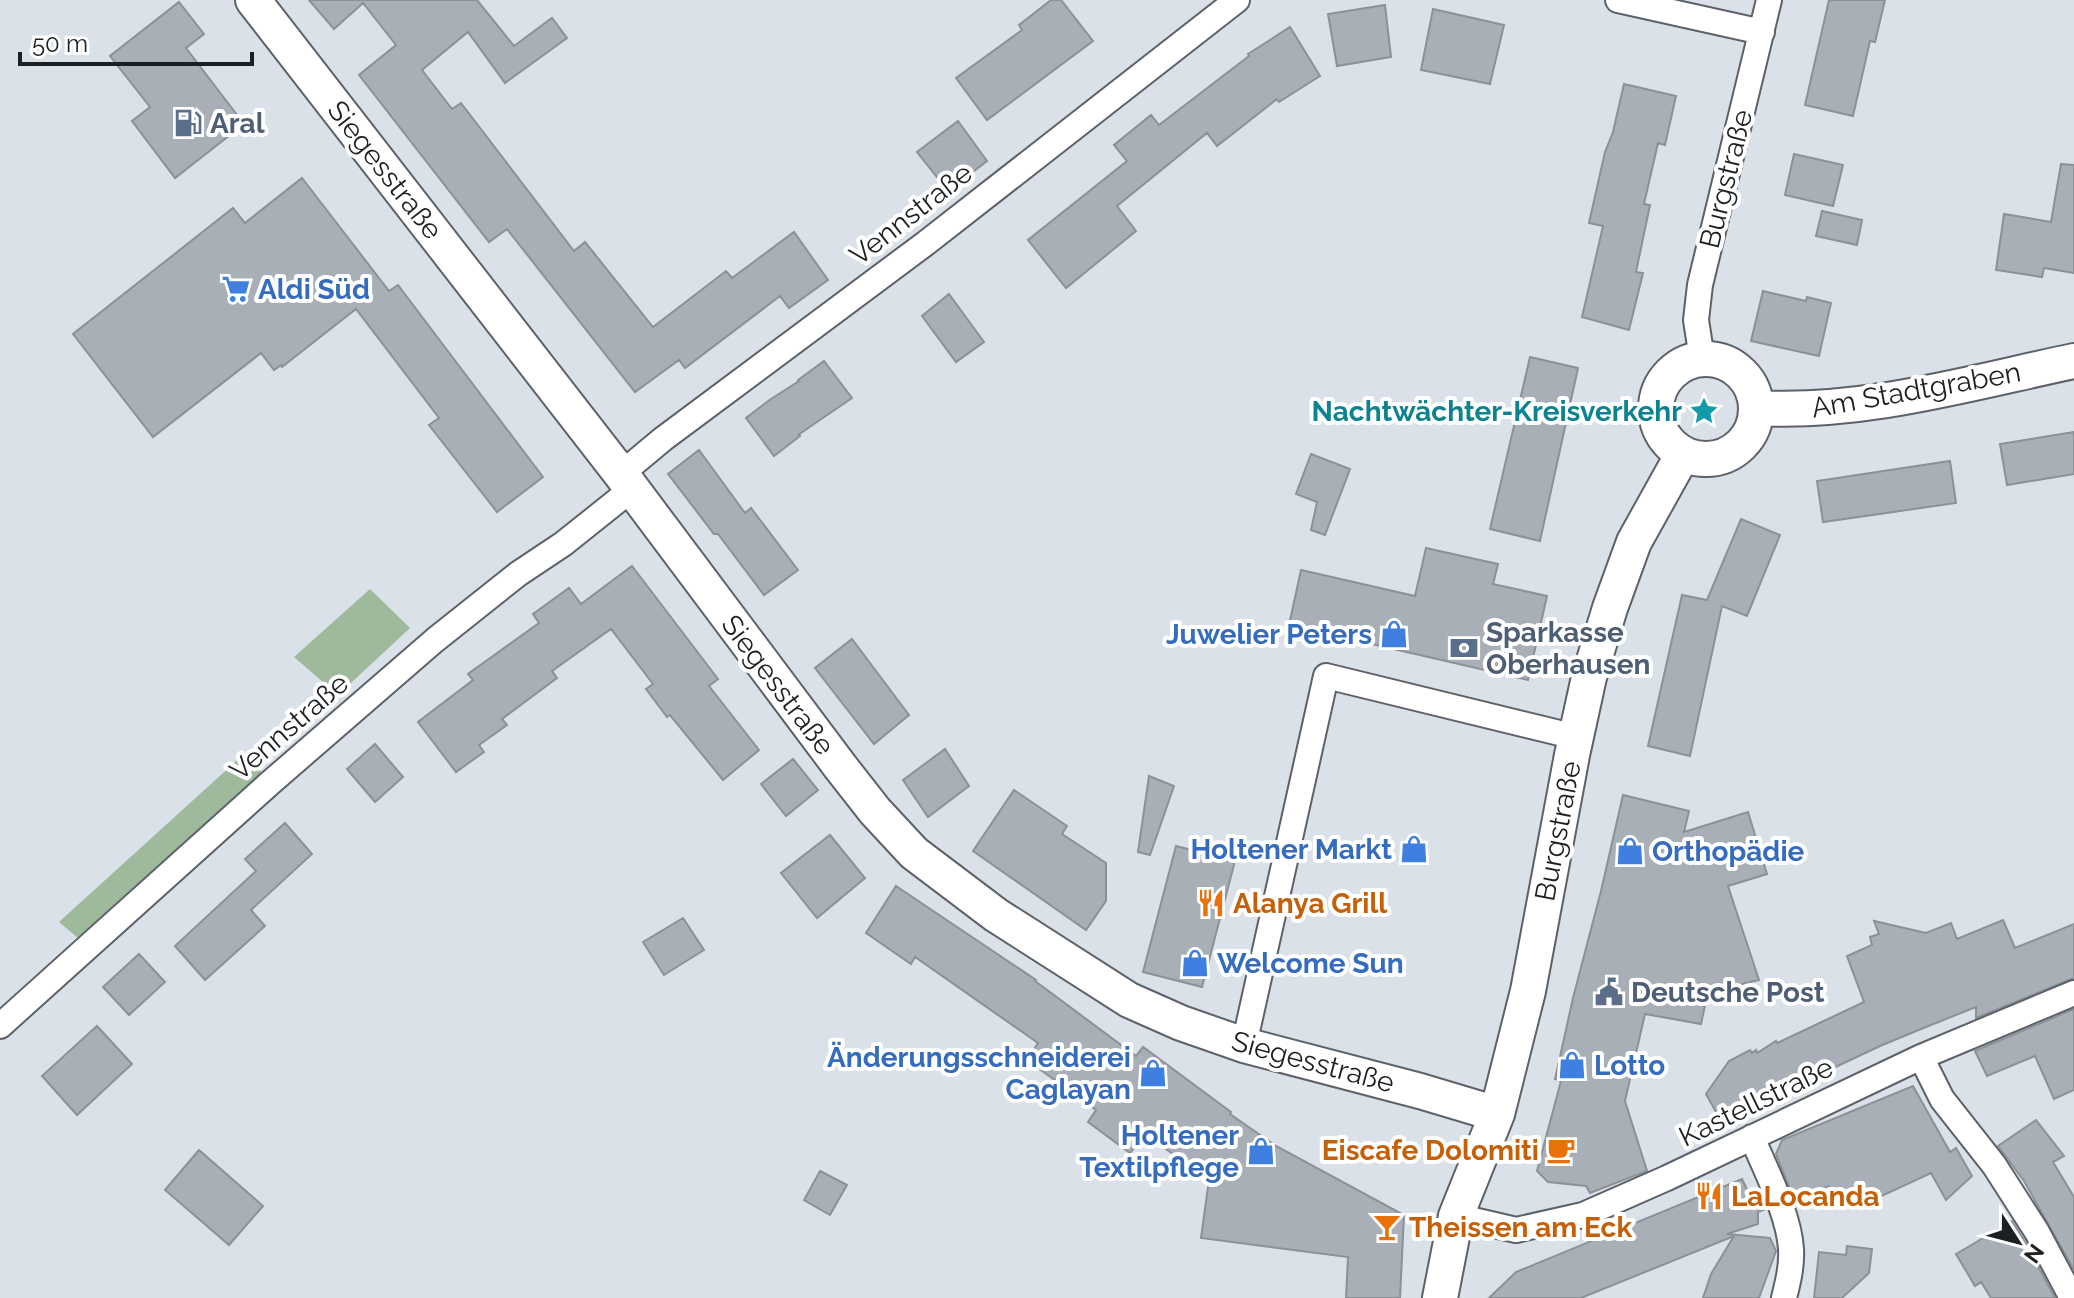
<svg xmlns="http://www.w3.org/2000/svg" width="2074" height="1298" font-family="Raleway,sans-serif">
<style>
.green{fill:#9eb99b}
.building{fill:#a9afb7;stroke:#8b9198;stroke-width:2}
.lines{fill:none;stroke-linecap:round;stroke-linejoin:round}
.street-casing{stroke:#5d6269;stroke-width:28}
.secondary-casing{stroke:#5d6269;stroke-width:38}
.street{stroke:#fff;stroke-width:24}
.secondary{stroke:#fff;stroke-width:34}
.labels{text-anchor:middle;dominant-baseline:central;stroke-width:8;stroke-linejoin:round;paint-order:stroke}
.service-label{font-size:28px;font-weight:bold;fill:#4e5e75;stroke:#fff;text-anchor:start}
.street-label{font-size:28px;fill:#1d2022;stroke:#fff}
.shop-label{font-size:28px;font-weight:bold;fill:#366cbe;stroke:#fff;text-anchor:start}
.culture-label{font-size:28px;font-weight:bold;fill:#0d838f;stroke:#fff;text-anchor:end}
.food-label{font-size:28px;font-weight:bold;fill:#c56008;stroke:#fff;text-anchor:start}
</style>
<rect width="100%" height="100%" fill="#dae1e8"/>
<path class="green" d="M370 589 410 628 338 695 294 657Z
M244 754 267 778 84 943 59 922Z"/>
<path class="building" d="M309 0H477L514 46 552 18 567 38 505 83 468 32 422 70 452 109 461 103 574 251 585 242 653 327 726 271 732 278 794 232 828 280 789 308 780 296 685 368 679 360 635 392 507 229 489 242 359 75 396 45 363 3 334 29Z
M1051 0H1061L1093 41 987 120 956 78 1022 30 1019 25Z
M1829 0H1885L1875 42 1870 41 1853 116 1805 105Z
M179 2 204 34 186 48 244 124 175 178 132 121 150 107 110 56Z
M1385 5 1391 57 1337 66 1328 14Z
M1433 9 1504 25 1490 84 1421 70Z
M1290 27 1320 76 1279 102 1277 99 1217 146 1207 133 1117 206 1136 231 1066 288 1028 240 1127 161 1114 145 1151 115 1159 125 1249 56 1248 54Z
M1624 84 1676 96 1665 145 1658 143 1644 204 1650 205 1636 272 1643 273 1629 330 1582 317 1603 226 1589 223 1605 152 1613 132Z
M958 121 987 161 948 191 917 152Z
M1794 154 1843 165 1833 206 1785 195Z
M2061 164 2074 165V273L2044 268 2042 277 1996 270 2004 214 2051 222Z
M302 178 389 291 398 285 543 477 497 512 429 425 439 418 356 309 282 367 281 365 274 370 261 353 153 437 73 334 233 208 245 223Z
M1822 211 1862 220 1857 245 1816 236Z
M1763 291 1806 301 1807 297 1831 303 1819 356 1751 341Z
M949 294 984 342 956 362 922 316Z
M1530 357 1578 368 1540 541 1490 529Z
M824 361 852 398 798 435 800 436 774 456 746 418 771 399 799 381 798 380Z
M2074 432V474L2007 485 2000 444Z
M699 450 745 513 751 508 798 570 764 595 718 534H714L668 474Z
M1311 454 1350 469 1325 535 1311 530 1317 502 1296 494Z
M1950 461 1956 503 1823 522 1817 481Z
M1741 519 1780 535 1747 616 1722 606 1690 756 1648 746 1682 595 1707 600Z
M1426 548 1498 564 1493 584 1547 596 1528 680 1289 625 1301 570 1415 596Z
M632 566 718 679 709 686 759 750 723 780 670 715 667 717 646 689 653 684 611 629 552 671 557 678 502 719 507 725 479 745 484 752 456 772 418 722 473 680 468 674 539 623 533 614 569 588 581 604Z
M852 639 909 715 874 744 815 668Z
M375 744 403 777 375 802 347 769Z
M945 749 969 786 928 817 903 780Z
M793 759 818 790 786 816 761 784Z
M1149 776 1174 786 1150 855 1138 852Z
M1014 790 1067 826 1062 834 1106 863V901L1086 930 973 851Z
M1623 795 1689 811 1684 832 1748 812 1767 874 1728 886 1759 980 1708 992 1701 1024 1645 1014 1625 1101 1647 1171 1590 1193 1586 1186 1548 1182 1537 1171 1561 1081 1555 1079 1573 998 1601 891Z
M285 823 312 854 251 910 265 926 205 980 175 946 256 871 245 859Z
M830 835 865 878 817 918 781 873Z
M1176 846 1235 861 1202 987 1143 972Z
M896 886 1036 980 1035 981 1136 1056 1143 1047 1231 1112 1230 1114 1276 1146 1404 1215 1400 1298H1346L1348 1257 1201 1238 1209 1180 1145 1134 1130 1153 1088 1122 1096 1110 1027 1060 1038 1043 915 957 911 964 866 933Z
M683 918 704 950 664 975 643 942Z
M2003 920 2015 948 2074 924V978L1976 1018V1007L1926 1027 1880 1046 1721 1121 1706 1094 1729 1061 1750 1050 1752 1053 1756 1050 1757 1053 1776 1041 1777 1043 1864 1002 1847 956 1872 945 1870 937 1879 934 1874 921 1926 933 1951 923 1957 939Z
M139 954 165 982 129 1015 103 987Z
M2074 1009V1090L2054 1099 2035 1056 1987 1076 1975 1051Z
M97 1026 132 1064 77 1115 42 1076Z
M1913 1086 1950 1152 1956 1148 1972 1176 1946 1200 1931 1173 1860 1206 1854 1193 1834 1199 1829 1186 1794 1199 1776 1154 1782 1140Z
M2036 1120 2064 1156 2053 1162 2074 1197V1270L2024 1181 1998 1146Z
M199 1150 263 1206 229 1245 165 1190Z
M820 1171 847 1185 830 1215 804 1200Z
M1742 1179 1754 1204 1760 1192 1766 1209 1758 1212V1224L1727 1234 1770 1238 1776 1251 1759 1298H1703L1711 1274 1734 1236 1581 1298H1489L1516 1272Z
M2012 1221 2024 1240 2055 1298H1991L1981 1282 1975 1286 1956 1254Z
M1847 1246 1872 1249 1869 1273 1842 1298H1814L1819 1252 1846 1255Z"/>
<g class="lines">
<defs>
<path id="street" d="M1618 0 1762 32
M1702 359 1696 320 1700 285 1769 0
M621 474 663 439 926 243 1237 0
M0 1026 270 783 435 640 518 574 563 544 632 489
M1244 1045 1326 676 1576 737
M1921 1057 1942 1099 1994 1165 2037 1232 2072 1298
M1752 1137C1765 1169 1789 1214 1791 1249 1792 1266 1788 1282 1784 1298
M1456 1216 1516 1230 1583 1215 1667 1178 1921 1057 2074 993"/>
<path id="secondary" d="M253 0 621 474 839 765 875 811 914 853 996 915 1129 1000 1181 1023 1244 1045 1420 1091 1497 1114
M1656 409a50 50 0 1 1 100 0a50 50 0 1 1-100 0Z
M1757 408C1864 414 1969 383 2074 361
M1440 1298 1456 1216 1497 1114 1528 991 1572 755 1589 677 1610 608 1634 542 1683 454"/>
</defs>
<use href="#street" class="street-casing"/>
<use href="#secondary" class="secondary-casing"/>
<use href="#street" class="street"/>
<use href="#secondary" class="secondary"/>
</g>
<defs>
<symbol id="fuel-bare" viewBox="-9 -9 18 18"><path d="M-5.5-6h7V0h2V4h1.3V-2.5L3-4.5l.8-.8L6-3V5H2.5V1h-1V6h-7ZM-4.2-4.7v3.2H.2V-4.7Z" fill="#5c6f8a" stroke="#fff" stroke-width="2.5" paint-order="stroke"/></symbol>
<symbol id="supermarket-bare" viewBox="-9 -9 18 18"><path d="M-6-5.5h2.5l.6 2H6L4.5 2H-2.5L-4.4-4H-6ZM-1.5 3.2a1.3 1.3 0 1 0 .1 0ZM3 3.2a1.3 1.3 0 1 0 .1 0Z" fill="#3f7fe0" stroke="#fff" stroke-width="2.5" paint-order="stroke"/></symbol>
<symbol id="sight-bare" viewBox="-9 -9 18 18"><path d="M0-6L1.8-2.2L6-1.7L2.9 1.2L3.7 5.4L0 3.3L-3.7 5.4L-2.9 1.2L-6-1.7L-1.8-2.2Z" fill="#0f9aa8" stroke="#fff" stroke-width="2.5" paint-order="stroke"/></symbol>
<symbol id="shop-bare" viewBox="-9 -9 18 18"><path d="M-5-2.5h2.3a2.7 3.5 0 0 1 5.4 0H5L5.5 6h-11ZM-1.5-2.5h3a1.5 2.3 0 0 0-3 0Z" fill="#3f7fe0" stroke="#fff" stroke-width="2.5" paint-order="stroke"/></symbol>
<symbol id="bank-bare" viewBox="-9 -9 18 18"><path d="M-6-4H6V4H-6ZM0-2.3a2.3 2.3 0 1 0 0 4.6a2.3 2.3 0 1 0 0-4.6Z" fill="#5c6f8a" stroke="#fff" stroke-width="2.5" paint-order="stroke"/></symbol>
<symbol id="restaurant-bare" viewBox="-9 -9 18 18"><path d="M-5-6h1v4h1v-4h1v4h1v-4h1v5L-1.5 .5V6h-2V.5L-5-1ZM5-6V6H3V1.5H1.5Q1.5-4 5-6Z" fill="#e8710a" stroke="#fff" stroke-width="2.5" paint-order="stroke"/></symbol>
<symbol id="civic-bare" viewBox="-9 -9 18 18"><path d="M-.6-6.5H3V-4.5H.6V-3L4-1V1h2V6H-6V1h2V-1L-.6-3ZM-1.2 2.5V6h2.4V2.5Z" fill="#5c6f8a" stroke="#fff" stroke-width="2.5" paint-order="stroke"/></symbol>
<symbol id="cafe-bare" viewBox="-9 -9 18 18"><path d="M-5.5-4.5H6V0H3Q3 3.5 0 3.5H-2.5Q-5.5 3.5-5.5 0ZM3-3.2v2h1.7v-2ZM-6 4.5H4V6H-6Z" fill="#e8710a" stroke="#fff" stroke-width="2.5" paint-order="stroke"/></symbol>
<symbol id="bar-bare" viewBox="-9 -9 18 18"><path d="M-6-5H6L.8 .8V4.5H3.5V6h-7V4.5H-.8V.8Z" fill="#e8710a" stroke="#fff" stroke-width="2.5" paint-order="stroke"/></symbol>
</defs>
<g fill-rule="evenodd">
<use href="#fuel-bare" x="168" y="103" width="40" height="40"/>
<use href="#supermarket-bare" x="216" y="269" width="40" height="40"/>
<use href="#sight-bare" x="1684" y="391" width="40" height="40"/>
<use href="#shop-bare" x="1374" y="614" width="40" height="40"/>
<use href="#bank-bare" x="1444" y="628" width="40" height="40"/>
<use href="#shop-bare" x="1394" y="829" width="40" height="40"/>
<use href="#shop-bare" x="1610" y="831" width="40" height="40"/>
<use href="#restaurant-bare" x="1191" y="883" width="40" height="40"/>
<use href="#shop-bare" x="1175" y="943" width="40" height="40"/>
<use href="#civic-bare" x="1589" y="972" width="40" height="40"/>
<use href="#shop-bare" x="1552" y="1045" width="40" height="40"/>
<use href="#shop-bare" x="1133" y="1053" width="40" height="40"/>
<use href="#cafe-bare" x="1541" y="1130" width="40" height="40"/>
<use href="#shop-bare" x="1241" y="1131" width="40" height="40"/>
<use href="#restaurant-bare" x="1689" y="1176" width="40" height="40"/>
<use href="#bar-bare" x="1367" y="1207" width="40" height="40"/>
</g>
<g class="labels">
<g class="service-label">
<text x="210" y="123">Aral</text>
<text x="1486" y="632">Sparkasse<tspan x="1486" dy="32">Oberhausen</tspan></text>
<text x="1631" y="992">Deutsche Post</text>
</g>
<g class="street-label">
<text transform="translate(385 170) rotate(52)">Siegesstraße</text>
<text transform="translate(1726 179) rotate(-76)">Burgstraße</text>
<text transform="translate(911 214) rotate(-38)">Vennstraße</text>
<text transform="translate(1916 390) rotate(-10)">Am Stadtgraben</text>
<text transform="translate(778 685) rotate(53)">Siegesstraße</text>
<text transform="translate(289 727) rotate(-41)">Vennstraße</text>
<text transform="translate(1558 831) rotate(-79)">Burgstraße</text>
<text transform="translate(1313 1062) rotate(15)">Siegesstraße</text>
<text transform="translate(1756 1102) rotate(-26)">Kastellstraße</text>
</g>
<g class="shop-label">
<text x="258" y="289">Aldi Süd</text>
<text x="1372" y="634" text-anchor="end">Juwelier Peters</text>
<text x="1392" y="849" text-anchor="end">Holtener Markt</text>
<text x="1652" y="851">Orthopädie</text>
<text x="1217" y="963">Welcome Sun</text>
<text x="1131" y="1057" text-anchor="end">Änderungsschneiderei<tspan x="1131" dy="32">Caglayan</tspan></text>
<text x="1594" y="1065">Lotto</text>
<text x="1239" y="1135" text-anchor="end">Holtener<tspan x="1239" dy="32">Textilpflege</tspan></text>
</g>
<g class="culture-label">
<text x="1682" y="411">Nachtwächter-Kreisverkehr</text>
</g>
<g class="food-label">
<text x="1233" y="903">Alanya Grill</text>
<text x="1539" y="1150" text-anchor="end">Eiscafe Dolomiti</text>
<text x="1731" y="1196">LaLocanda</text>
<text x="1409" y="1227">Theissen am Eck</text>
</g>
</g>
<g transform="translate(2018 1242) rotate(126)" stroke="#ffffff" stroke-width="6" paint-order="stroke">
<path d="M0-6L14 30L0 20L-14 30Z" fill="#1d2022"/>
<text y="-12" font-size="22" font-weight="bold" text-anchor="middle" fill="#1d2022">N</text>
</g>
<path d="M20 52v12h232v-12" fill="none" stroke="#1d2022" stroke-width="4"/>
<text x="32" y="52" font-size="24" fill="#1d2022" stroke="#ffffff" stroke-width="6" paint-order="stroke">50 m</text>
</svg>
